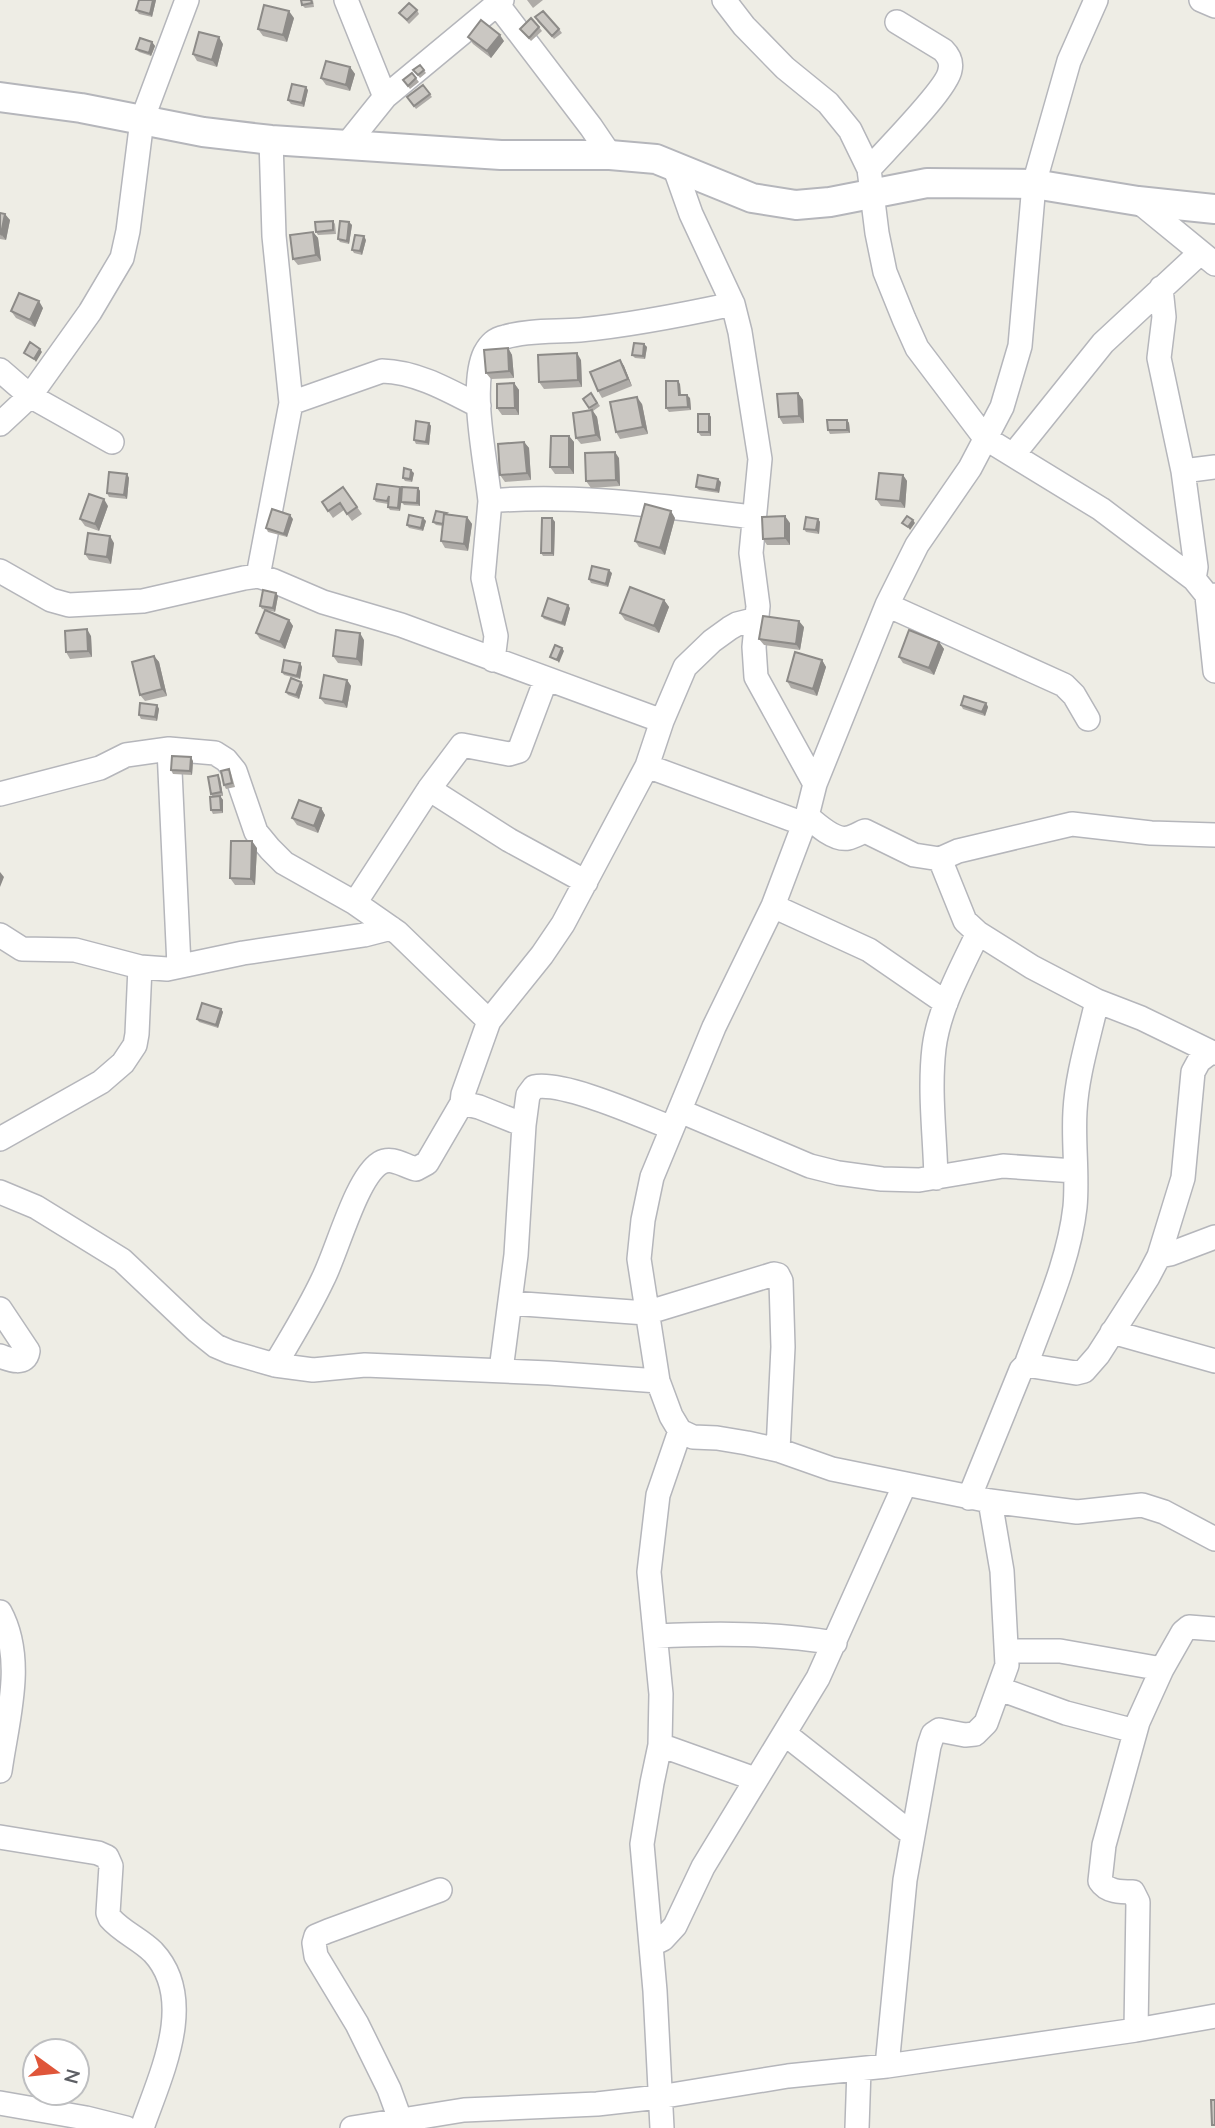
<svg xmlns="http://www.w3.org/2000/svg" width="1215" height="2128" font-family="'Nunito Sans',sans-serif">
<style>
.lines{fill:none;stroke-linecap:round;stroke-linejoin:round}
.minor-casing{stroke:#b5b6bb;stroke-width:26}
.tertiary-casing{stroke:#b5b6bb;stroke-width:32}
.minor{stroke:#fff;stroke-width:23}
.tertiary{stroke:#fff;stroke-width:28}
.wall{fill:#aeaba7}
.shaded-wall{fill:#8d8b88}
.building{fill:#cac7c2;stroke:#8d8b88;stroke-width:2}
</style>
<rect width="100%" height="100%" fill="#eeede5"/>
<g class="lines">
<defs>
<path id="minor" d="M346 0 385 97
M724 0 744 26 785 68 828 103 850 130 869 169 877 233 885 272 904 319 917 348 985 438 1101 509 1194 579 1215 605
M1096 0 1069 61 1034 184 1020 346 1002 407 970 468 917 545 887 605 815 784 807 816 773 906 714 1027 652 1177 643 1220 639 1259 658 1381 671 1416 680 1431 693 1437 717 1438 747 1443 778 1450 832 1469 990 1501 1077 1512 1142 1505 1164 1512 1215 1539
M1201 0 1215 6
M498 5 591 127 610 155
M348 143 385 97 502 0
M674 166 691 214 733 304 740 332 760 459 751 553 758 606 754 647 756 677 815 784
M869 169C885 151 948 88 950 70 952 62 948 55 943 50L897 22
M1138 201 1215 264
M1161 288 1164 317 1159 358 1183 471 1196 567 1194 579
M0 370 30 396 112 442
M291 403 382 371C417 372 448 390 479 406
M0 424 30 396 90 312 122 258 128 231 142 120 187 0
M1013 455 1103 343 1200 253
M1183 471 1215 467
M490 501C486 463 469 386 485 353 490 344 495 339 505 337 529 330 555 332 580 330 632 325 682 315 733 304
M0 571 51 600 69 605 143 601 244 578 258 576 274 581 323 602 401 625 662 721
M258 576 291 403 274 236 271 140
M1212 595 1207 596 1215 671
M887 605 1064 685 1074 695 1088 719
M757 619 737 624 730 628 712 641 685 667 662 721 647 766 804 824
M493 660 496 636 483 578 490 501C575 493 668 507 753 517
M169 749 179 966
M429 789 509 840 586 882
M0 794 100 768 126 755 169 749 215 753 226 760 235 771 256 832 270 849 284 863 355 903 398 933 489 1021 463 1094 462 1103 427 1163 416 1169C404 1166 392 1156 380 1163 356 1178 337 1252 323 1279 309 1309 292 1336 275 1365
M807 816C816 824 835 841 848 838 853 837 860 833 865 831L914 855 940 859
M355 903 429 789 462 745 509 754 519 751 546 679
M773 906 869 950 946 1003
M0 935 22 949 75 950 140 967 167 969 243 953 364 935 391 928
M489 1021 542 955 563 924 647 766
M1211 1052 1141 1018 1097 1001 1032 967 978 933 965 921 940 859 958 851 1072 824 1151 833 1215 835
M462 1103 479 1107 524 1125
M680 1111 810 1166 838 1173 882 1179 919 1180 1003 1166 1075 1171
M0 1139 101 1082 123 1063 135 1045 137 1034 140 967
M936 1178C935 1136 929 1091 934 1048 939 1008 961 969 978 933
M0 1192 36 1207 122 1260 196 1330 216 1346 230 1352 275 1365 313 1370 365 1365 549 1373 658 1381
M1159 1256 1170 1254 1215 1237
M510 1303 646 1313 774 1274 778 1275 781 1281 783 1347 778 1450
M0 1309 28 1351C26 1366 10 1360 0 1356
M1112 1332 1215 1361
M1026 1365C1044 1315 1069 1261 1075 1207 1078 1176 1073 1143 1075 1111 1077 1074 1089 1037 1097 1001
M501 1370 516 1255 524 1125 528 1095 534 1087C564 1081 641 1116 672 1128
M969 1498 1021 1370 1026 1365 1076 1373 1084 1371 1098 1355 1148 1277 1159 1256 1183 1178 1193 1072 1199 1061 1211 1052 1215 1053
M0 1612C26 1660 7 1720 0 1771
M656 1636C718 1633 773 1633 835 1643
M1008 1651H1060L1162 1669
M1000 1689 1066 1713 1135 1731
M785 1734 912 1834
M660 1745 755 1779
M0 1837 98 1853 107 1857 111 1866 108 1913 110 1918C122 1932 140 1939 153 1952 198 2000 160 2076 142 2128
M651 1945 663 1939 675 1926 703 1867 818 1678 905 1484
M1136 2030 1138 1902 1133 1892C1121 1892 1107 1892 1100 1881L1104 1845 1138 1722 1162 1669 1183 1632 1189 1627 1215 1629
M887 2066 905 1880 929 1746 933 1734 939 1730 965 1735 975 1734 986 1723 1007 1665 1002 1571 990 1501
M0 2103 86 2118 126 2128
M401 2122 389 2089 357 2024 316 1956 314 1943 316 1936 328 1931 440 1890
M352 2128 464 2110 597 2104 659 2097 788 2076 887 2066 1136 2030 1215 2016
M662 2128 655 1991 642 1844 652 1783 660 1745 661 1694 649 1572 658 1495 680 1431
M857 2128 859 2069"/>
<path id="tertiary" d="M0 97 81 108 203 132 271 140 501 155H610L656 159 752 198 796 205 830 202 927 183 1034 184 1138 201 1215 209"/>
</defs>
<use href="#minor" class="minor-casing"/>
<use href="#tertiary" class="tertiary-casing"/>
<use href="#minor" class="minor"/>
<use href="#tertiary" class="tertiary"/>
</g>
<path class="wall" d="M139 0H156L152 17 139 14 136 10Z
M313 0 314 7 305 8 302 5Z
M527 0H543L533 8Z
M417 10 419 14 409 24 399 13Z
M294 18 287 42 263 36 258 29Z
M537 21 559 29 562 33 554 39Z
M539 27 542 31 531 41 520 29Z
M468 37 504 41 491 58 473 44Z
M152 42 155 46 151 56 139 52 136 49Z
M223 44 217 67 197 61 193 54Z
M420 65 426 73 420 78 413 70Z
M350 67 355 74 350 91 326 85 321 78Z
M412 73 419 82 410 89 403 80Z
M423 85 432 97 416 109 407 97Z
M308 90 304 107 291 104 288 100Z
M0 213 10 220 6 240 0 239Z
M333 221 335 224 336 234 318 235 316 232Z
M349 222 352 225 349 244 340 242 338 239Z
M313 232 318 238 321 261 298 265 293 259Z
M366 240 362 255 354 253 352 250Z
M43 308 35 327 16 318 11 311Z
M644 344 647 347 645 359 635 358 632 355Z
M508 348 512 355 514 378 491 379 486 373Z
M581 360 582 387 544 389 539 382Z
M620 360 624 366 632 386 602 398 598 391Z
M514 383 519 390V415H502L497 408Z
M680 384 681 395 690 398 691 410 669 412 666 408Z
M591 393 600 406 593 411 597 417 601 441 581 444 576 438 591 410 583 399Z
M798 393 803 400 804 423 783 424 779 417Z
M642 404 648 434 620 439 616 432Z
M709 414 711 417V436H701L698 432Z
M847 420 849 423 850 433 830 434 828 430Z
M429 423 431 426 429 445 416 444 414 440Z
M569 436 574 442V474H555L550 467Z
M524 442 529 448 531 480 505 482 500 475Z
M619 458 620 486 591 488 586 481Z
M414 473 412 482 405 481 403 478Z
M127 474 129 478 127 499 109 497 107 493Z
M903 475 907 481 905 508 881 506 876 499Z
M721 482 719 493 699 490 696 487Z
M343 487 362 514 352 521 344 510 333 518 322 502Z
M400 487 402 489 418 488 420 491V506L404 505 401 501 400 511 390 510 388 507V504L376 502 374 499Z
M108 506 99 531 85 526 80 519Z
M447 514 467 517 472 524 468 551 445 548 441 541 443 526 436 525 433 522Z
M423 518 426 521 423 531 409 528 407 525Z
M552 518 555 522 554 556H543L541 553Z
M675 518 665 555 639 547 635 541Z
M293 519 287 537 268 532 266 528Z
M818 519 820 522 819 534 806 532 804 529Z
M790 523V545H767L763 539Z
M114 543 111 564 89 560 85 554Z
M612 573 608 587 591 583 589 579Z
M278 596 275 612 262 609 260 606Z
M664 600 669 607 659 633 625 620 620 613Z
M570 608 565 626 544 619 542 616Z
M289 620 293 626 285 649 260 639 256 633Z
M804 627 800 650 764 645 759 639Z
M91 636 92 657 70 659 66 652Z
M364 640 362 666 338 663 333 656Z
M939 642 944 649 934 675 903 663 899 657Z
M154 656 159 662 167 696 145 701 140 695Z
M822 660 826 667 817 696 791 688 787 681Z
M300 663 302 667 300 679 284 675 282 672Z
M347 680 351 686 347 708 325 704 320 698Z
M303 685 299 699 288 695 286 692Z
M986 703 988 707 985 716 963 709 961 705Z
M157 705 159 709 157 721 141 719 139 715Z
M193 761 192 775 173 774 171 770Z
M229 769 231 773 235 787 226 789 224 785Z
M220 779 223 796H220L223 800V813L213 814 211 810 213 797 211 794Z
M321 808 325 815 318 833 297 825 292 818Z
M257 848 255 885H235L230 878Z
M221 1009 223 1012 218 1028 199 1022 197 1019Z"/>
<path class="shaded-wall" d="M153 0H156L152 17 150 14Z
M289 11 294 18 287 42 283 35Z
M500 35 504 41 491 58 487 51Z
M219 37 223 44 217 67 212 60Z
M152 42 155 46 151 56 149 53Z
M350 67 355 74 350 91 346 85Z
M306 87 308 90 304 107 302 103Z
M5 214 10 220 6 240 1 234Z
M349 222 352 225 349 244 347 241Z
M313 232 318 238 321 261 316 255Z
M364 236 366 240 362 255 360 251Z
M39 301 43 308 35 327 30 320Z
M644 344 647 347 645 359 643 356Z
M508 348 512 355 514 378 509 371Z
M40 349 42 352 36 362 34 359Z
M577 353 581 360 582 387 578 380Z
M620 360 624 366 632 386 628 379Z
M678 381 680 384 681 399 679 395Z
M514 383 519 390V415L515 408Z
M798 393 803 400 804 423 799 416Z
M687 395 690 398 691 410 688 407Z
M637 397 642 404 648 434 643 427Z
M592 410 597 417 601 441 596 435Z
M709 414 711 417V436L709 432Z
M847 420 849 423 850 433 847 430Z
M429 423 431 426 429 445 426 442Z
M569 436 574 442V474L569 467Z
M524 442 529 448 531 480 527 473Z
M615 452 619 458 620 486 616 480Z
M411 470 414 473 412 482 410 479Z
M127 474 129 478 127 499 124 495Z
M903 475 907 481 905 508 900 501Z
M718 479 721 482 719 493 716 490Z
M400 487 403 490 400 511 398 508Z
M418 488 420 491V506L417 503Z
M104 499 108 506 99 531 95 524Z
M671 511 675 518 665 555 660 548Z
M290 515 293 519 287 537 284 534Z
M785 516 790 523V545L785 538Z
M467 517 472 524 468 551 464 544Z
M423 518 426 521 423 531 421 528Z
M552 518 555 522 554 556 552 553Z
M818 519 820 522 819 534 816 530Z
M913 520 915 523 910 530 908 527Z
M110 536 114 543 111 564 107 557Z
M609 570 612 573 608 587 606 584Z
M276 593 278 596 275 612 273 608Z
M664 600 669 607 659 633 654 626Z
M568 605 570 608 565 626 562 623Z
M289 620 293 626 285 649 280 642Z
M799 621 804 627 800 650 796 644Z
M87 629 91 636 92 657 88 651Z
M360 633 364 640 362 666 357 659Z
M939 642 944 649 934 675 929 668Z
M562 648 564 651 559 663 557 660Z
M154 656 159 662 167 696 162 689Z
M822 660 826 667 817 696 813 689Z
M300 663 302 667 300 679 297 676Z
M347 680 351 686 347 708 343 702Z
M301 682 303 685 299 699 296 695Z
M986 703 988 707 985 716 982 712Z
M157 705 159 709 157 721 155 717Z
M191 757 193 761 192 775 190 771Z
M218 775 220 779 223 796 221 792Z
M220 796 223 800V813L221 810Z
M321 808 325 815 318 833 314 826Z
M252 841 257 848 255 885 251 879Z
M0 872 4 877 0 887Z
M221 1009 223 1012 218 1028 216 1025Z"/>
<path class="building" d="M139 0H153L150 14 136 10Z
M301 0H311L312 3 302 5Z
M409 3 417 10 407 20 399 13Z
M264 5 289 11 283 35 258 29Z
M543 11 559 29 552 36 535 17Z
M531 18 539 27 529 38 520 29Z
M481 20 500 35 487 51 468 37Z
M199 32 219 37 212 60 193 54Z
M140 38 152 42 149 53 136 49Z
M326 61 350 67 346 85 321 78Z
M420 65 424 70 418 75 413 70Z
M412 73 416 78 408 86 403 80Z
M292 84 306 87 302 103 288 100Z
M423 85 430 94 414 106 407 97Z
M0 213 5 214 1 234 0 233Z
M333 221V230L316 232 315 222Z
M340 221 349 222 347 241 338 239Z
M313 232 316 255 293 259 290 235Z
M355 235 364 236 360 251 352 250Z
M19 293 39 301 30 320 11 311Z
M30 342 40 349 34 359 24 353Z
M634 343 644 344 643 356 632 355Z
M508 348 509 371 486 373 484 350Z
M577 353 578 380 539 382 538 355Z
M620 360 628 379 598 391 590 372Z
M666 381H678L679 395H687L688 407 666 408Z
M514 383 515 408H497V384Z
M591 393 597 403 589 408 583 399Z
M798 393 799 416 779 417 777 394Z
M637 397 643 427 616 432 610 402Z
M592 410 596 435 576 438 573 413Z
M698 414H709V432H698Z
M827 420H847V430H828Z
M416 421 429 423 426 442 414 440Z
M551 436H569V467H550Z
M524 442 527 473 500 475 498 444Z
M615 452 616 480 586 481 585 453Z
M404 468 411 470 410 479 403 478Z
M109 472 127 474 124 495 107 493Z
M879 473 903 475 900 501 876 499Z
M698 475 718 479 716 490 696 487Z
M377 484 400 487 398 508 388 507 389 496 387 501 374 499Z
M343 487 357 507 347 514 340 503 328 511 322 502Z
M402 487 418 488 417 503 401 502Z
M89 494 104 499 95 524 80 519Z
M645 504 671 511 660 548 635 541Z
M272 509 290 515 284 534 266 528Z
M436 511 446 513 444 514 443 524 433 522Z
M444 514 467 517 464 544 441 541Z
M409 515 423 518 421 528 407 525Z
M785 516V538L763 539 762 517Z
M907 516 913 520 908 527 902 523Z
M806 517 818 519 816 530 804 529Z
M542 518H552V553H541Z
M88 533 110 536 107 557 85 554Z
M592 566 609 570 606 584 589 579Z
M630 587 664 600 654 626 620 613Z
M263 590 276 593 273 608 260 606Z
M548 598 568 605 562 623 542 616Z
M265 610 289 620 280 642 256 633Z
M763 616 799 621 796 644 759 639Z
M87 629 88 651 66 652 65 631Z
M336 630 360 633 357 659 333 656Z
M909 630 939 642 929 668 899 657Z
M555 645 562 648 557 660 550 657Z
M795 652 822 660 813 689 787 681Z
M154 656 162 689 140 695 132 662Z
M284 660 300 663 297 676 282 672Z
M324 675 347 680 343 702 320 698Z
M291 678 301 682 296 695 286 692Z
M964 696 986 703 982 712 961 705Z
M140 703 157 705 155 717 139 715Z
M172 756 191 757 190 771 171 770Z
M229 769 232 783 224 785 221 771Z
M218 775 221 792 211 794 208 777Z
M220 796 221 810H211L210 797Z
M299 800 321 808 314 826 292 818Z
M231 841H252L251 879 230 878Z
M202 1003 221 1009 216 1025 197 1019Z
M1211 2100H1215V2125H1212Z"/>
<g transform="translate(56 2072) rotate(105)"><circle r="33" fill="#ffffff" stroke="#bebfc1" stroke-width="2"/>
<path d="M0-5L12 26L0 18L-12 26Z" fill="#df563a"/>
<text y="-10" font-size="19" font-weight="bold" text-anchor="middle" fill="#5d5f64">N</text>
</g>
</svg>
